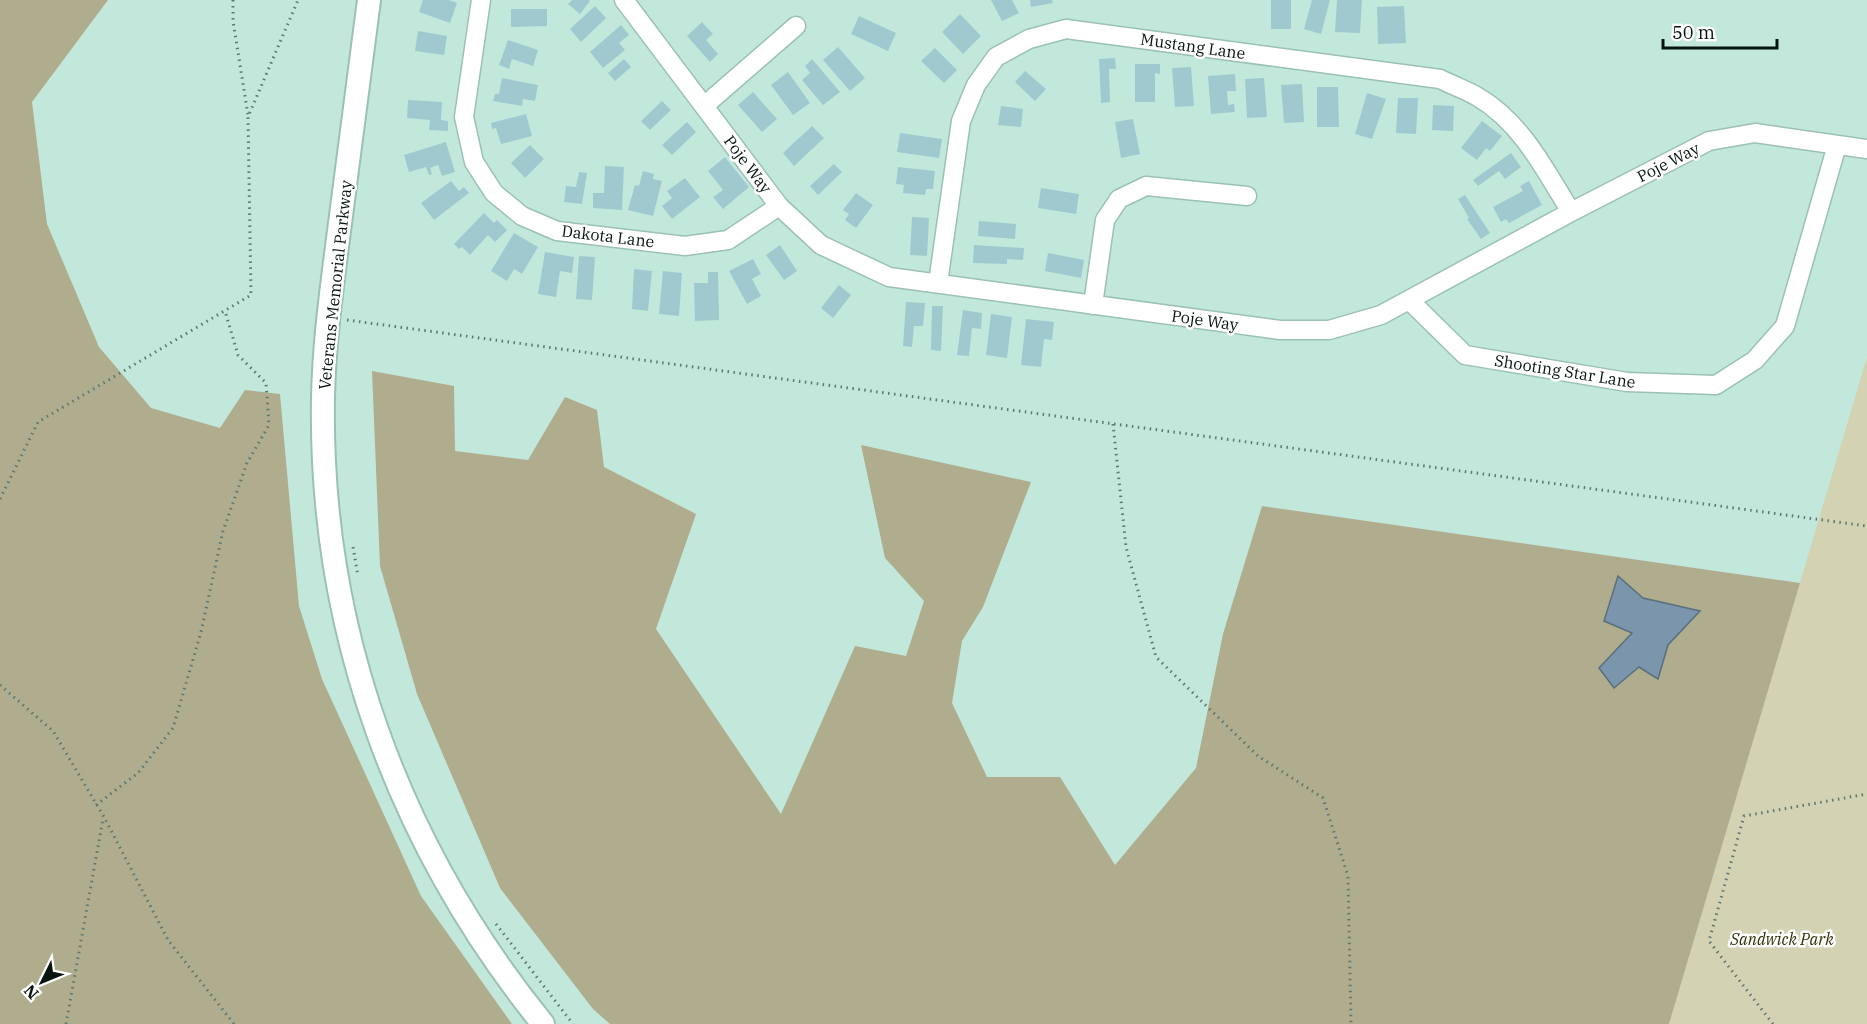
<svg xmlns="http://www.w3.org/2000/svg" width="1867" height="1024" font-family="'IBM Plex Serif',serif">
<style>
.green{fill:#d3d2b3}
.forest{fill:#afad8d;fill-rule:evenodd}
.water{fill:#7b96ac;stroke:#586f7d;stroke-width:1.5}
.building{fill:#a0c9cf}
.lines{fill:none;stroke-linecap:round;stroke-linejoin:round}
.minor-casing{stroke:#9bc1b5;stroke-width:21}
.major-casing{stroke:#9bc1b5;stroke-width:26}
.path{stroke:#5e776f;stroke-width:3;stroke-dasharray:1.5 4.5;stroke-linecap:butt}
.minor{stroke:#fff;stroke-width:18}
.major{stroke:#fff;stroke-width:22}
.labels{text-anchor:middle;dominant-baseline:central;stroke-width:5;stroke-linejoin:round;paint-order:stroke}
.street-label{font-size:16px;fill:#061410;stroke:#fff}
.park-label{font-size:16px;font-style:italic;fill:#333005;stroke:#fff}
</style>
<rect width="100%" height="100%" fill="#c2e8dc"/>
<path class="green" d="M1867 357V1024H1669Z"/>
<path class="forest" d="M0 0H108L32 102 47 224 99 347 151 408 220 428 245 390 280 394 299 606 322 679 421 896 512 1024H0Z
M372 371 454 386 455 451 528 460 565 397 597 410 604 467 696 514 656 629 781 814 855 646 906 656 924 601 885 558 861 445 1031 482 983 607 962 641 952 703 987 777H1060L1115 865 1196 768 1223 634 1262 506 1800 583 1669 1024H610L593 1009 500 888 417 694 380 566ZM1643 598 1700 611 1668 645 1658 678 1639 667 1600 668 1632 633Z"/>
<path class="water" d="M1618 576 1643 598 1700 611 1668 645 1658 679 1639 667 1614 688 1599 668 1632 633 1604 621Z"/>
<path class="building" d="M423 0H449L457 3 450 23 419 12Z
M572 0H589L590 1 580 14 568 4Z
M991 0H1012L1019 13 1002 21Z
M1030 0H1052L1053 3 1031 7Z
M1271 0H1291V29H1271Z
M1312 0H1330L1321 34 1304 29Z
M1337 0H1362L1360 33 1335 32Z
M595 6 606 18 581 42 570 29Z
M1404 6 1406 43 1378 44 1377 7Z
M511 9H547V26L511 27Z
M960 14 981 36 963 54 942 32Z
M859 16 896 33 888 51 851 34Z
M702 22 713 34 706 40 718 54 710 62 687 36Z
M621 25 629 35 619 43 625 50 603 68 590 52Z
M418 31 447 36 444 55 415 51Z
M508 40 538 50 533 66 512 59 509 69 499 65Z
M838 47 865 78 850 91 823 60Z
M935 48 957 70 944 83 921 61Z
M1115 58 1116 69H1109L1110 102 1101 103 1099 59Z
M624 59 631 67 615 81 608 73Z
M812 59 840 92 823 105 802 80 810 73 805 66Z
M1135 64H1160V74L1155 73V102H1135Z
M1191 67 1194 106 1175 107 1172 68Z
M1025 71 1046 89 1035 101 1015 82Z
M788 72 810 103 793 115 771 85Z
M1235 74 1236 91H1227L1228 105 1234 104 1235 112 1211 114 1208 76Z
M502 78 538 85 535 101 523 99 522 106 493 101 495 94H499Z
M1264 78 1267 117 1247 118 1245 79Z
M1302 84 1304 122 1284 123 1281 85Z
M1317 87H1338L1339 127H1317Z
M753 92 777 119 762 132 738 105Z
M1367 93 1386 99 1372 139 1355 134Z
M1398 98H1418L1416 134 1396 133Z
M408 100 442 102 441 120 448 121V131L429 130 430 120 407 118Z
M662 101 671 110 650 130 641 121Z
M1433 105 1454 106 1453 131 1432 130Z
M1001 106 1023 109 1021 127 998 125Z
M526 114 532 136 501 144 496 128 492 129 491 123Z
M1133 119 1140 154 1121 158 1115 122Z
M1482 121 1502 136 1490 151 1486 148 1477 160 1461 148Z
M687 122 696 132 672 155 662 145Z
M812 126 824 138 794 166 783 153Z
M900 133 942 139 939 158 897 152Z
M446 142 455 172 442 176 438 165 430 168 432 174 429 175 426 167 409 172 404 155Z
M530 145 544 159 525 178 511 163Z
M1511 153 1521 167 1505 179 1499 171 1478 186 1473 180Z
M725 157 749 187 723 209 713 197 723 190 708 171Z
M834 164 842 172 818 195 810 186Z
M605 166 624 167 622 210 593 208V193H604Z
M898 167 935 171 933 189H926L925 195 903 193 904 185 896 184Z
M643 171 654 174 653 179 662 181 653 216 628 210 635 185 639 186Z
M579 172 587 173 582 204 564 202 566 186 576 187Z
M685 178 700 197 672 219 662 206 672 198 667 191Z
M451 181 459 191 464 187 469 193 434 220 421 203Z
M1529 181 1542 205 1509 223 1506 219 1501 222 1493 207 1523 191 1520 186Z
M1041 188 1079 194 1076 214 1038 208Z
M856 193 873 205 856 228 845 220 849 214 843 210Z
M1465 195 1490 233 1481 239 1467 219 1469 218 1458 199Z
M484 213 494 223 497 220 507 230 495 242 488 235 470 255 462 247 459 249 454 244Z
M912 217 929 218 927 256 910 255Z
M979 221 1016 224 1015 239 978 236Z
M514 233 538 247 522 274 514 269 507 281 491 271Z
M780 245 797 271 784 280 766 255Z
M974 245 1024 248 1023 260 1007 259V264L973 263Z
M545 252 574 257 572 273 560 271 556 297 538 294Z
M1048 253 1084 260 1081 278 1045 271Z
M579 256 595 257 592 300 576 299Z
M753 259 761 274 752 279 761 296 747 304 729 271Z
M634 269 652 271 648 311 632 309Z
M663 271 682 273 679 316 659 314Z
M708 272H718L719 320 695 321 694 283H708Z
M839 285 851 295 833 318 821 308Z
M906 302 925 303 923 326H914L912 347 903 346Z
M932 306H943L941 351 931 350Z
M963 310 982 313 981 329 972 328 969 356 957 355Z
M991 314 1012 317 1007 358 986 355Z
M1026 319 1054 322 1052 340 1044 339 1041 367 1021 365Z"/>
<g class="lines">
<defs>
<path id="minor" d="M481 0 464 117 474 162 494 193 522 216 557 231 685 246 728 240 779 206
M624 0 779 206 821 245 889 277 1280 330H1329L1381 315 1571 212 1709 141 1755 133 1867 149
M704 106 796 26
M938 283 961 121 976 85 996 57 1029 39 1066 29 1440 79C1452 85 1466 90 1478 97 1522 123 1545 170 1571 212
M1409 300 1465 355 1627 382 1716 385 1755 360 1785 326 1837 145
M1093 305 1105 220 1119 199 1146 186 1247 196"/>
<path id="major" d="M369 0C359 77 349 154 339 231 332 286 324 342 323 398 319 629 398 845 543 1024"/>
</defs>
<use href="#minor" class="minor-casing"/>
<use href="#major" class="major-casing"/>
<path class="path" d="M233 0V21L248 115
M347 320 1867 526
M1113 424 1126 547 1156 657 1258 756 1323 798 1348 876 1351 1024
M0 499 38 422 251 295 248 117 298 0
M353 547 358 576
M0 685 53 731 104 817 168 940 234 1024
M96 805 138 773 173 728 201 632 223 531 247 463 269 425 266 383 238 355 225 311
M496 924 573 1024
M66 1024 103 819
M1773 1024 1709 941 1744 816 1867 794"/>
<use href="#minor" class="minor"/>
<use href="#major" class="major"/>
</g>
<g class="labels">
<g class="street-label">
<text transform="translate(1193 46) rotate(8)">Mustang Lane</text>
<text transform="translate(1668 162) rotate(-27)">Poje Way</text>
<text transform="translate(748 164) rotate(53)">Poje Way</text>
<text transform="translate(608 236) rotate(7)">Dakota Lane</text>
<text transform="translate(335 285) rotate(-84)">Veterans Memorial Parkway</text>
<text transform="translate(1205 320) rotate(8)">Poje Way</text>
<text transform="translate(1565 371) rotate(9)">Shooting Star Lane</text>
</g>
<g class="park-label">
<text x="1782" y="939">Sandwick Park</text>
</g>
</g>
<g transform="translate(42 982) rotate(227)" stroke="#ffffff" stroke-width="4.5" paint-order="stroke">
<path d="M0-4.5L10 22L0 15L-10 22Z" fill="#061410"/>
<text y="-9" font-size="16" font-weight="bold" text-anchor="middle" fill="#061410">N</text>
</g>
<path d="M1663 39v9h114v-9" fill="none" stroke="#061410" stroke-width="3"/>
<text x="1672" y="39" font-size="18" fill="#061410" stroke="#ffffff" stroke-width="4.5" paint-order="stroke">50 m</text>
</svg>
